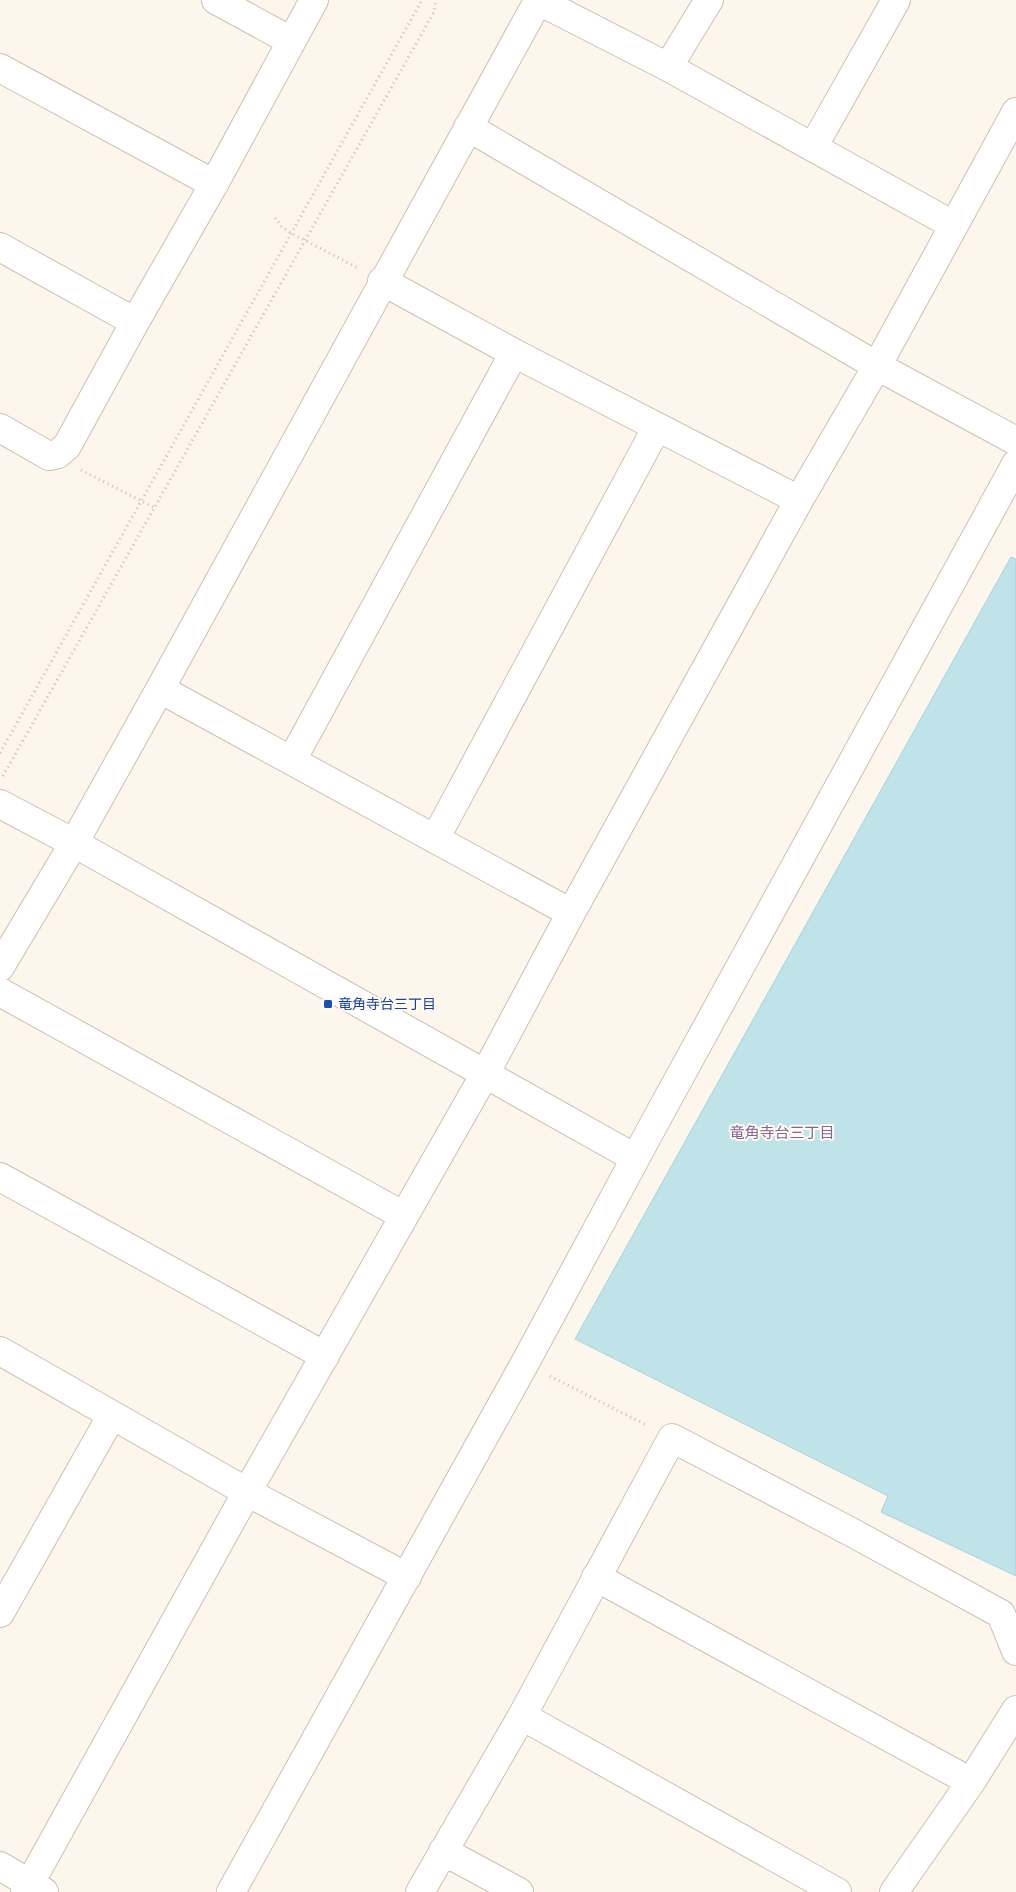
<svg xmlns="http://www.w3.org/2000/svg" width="1016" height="1892" font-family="'Nunito Sans','Noto Sans JP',sans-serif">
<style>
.water{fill:#bfe3e8;stroke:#a5d3da}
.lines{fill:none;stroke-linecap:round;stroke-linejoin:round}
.minor-casing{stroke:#d1beb0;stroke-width:30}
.tertiary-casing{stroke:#d1beb0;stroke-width:30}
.path{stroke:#d9b8a5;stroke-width:3;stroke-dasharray:1 4;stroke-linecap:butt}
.minor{stroke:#fff;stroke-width:28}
.tertiary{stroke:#fff;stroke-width:28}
.transit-dot{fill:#1a4fb4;stroke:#fffaf3;stroke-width:2}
.labels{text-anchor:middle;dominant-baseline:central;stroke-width:4;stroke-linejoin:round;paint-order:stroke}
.transit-label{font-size:14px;fill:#164399;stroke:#fffaf3;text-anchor:start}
.neighbourhood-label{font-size:15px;fill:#846695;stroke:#fffaf3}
</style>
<rect width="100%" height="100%" fill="#fdf6ec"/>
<path class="water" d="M1011 557 1016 559V1576L881 1512 888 1496 575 1339Z"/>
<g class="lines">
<defs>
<path id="minor" d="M216 0 291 41
M537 0 668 67 953 225
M668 67 709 0
M0 68 214 184
M468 127 877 366 1016 441
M813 147 896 0
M0 247 135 322
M382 281 514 353 799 500
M0 428 49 456 58 454 67 446 135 322 214 184 314 0
M160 689 571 913
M292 760 514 353
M435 839 657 427
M0 967 74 843 160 689 538 1
M0 992 404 1216
M0 1177 325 1356
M0 1351 247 1492 407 1577
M596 1577 971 1782
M0 1613 112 1415
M522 1716 837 1892
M443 1851 519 1892
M0 1866 44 1892
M25 1892 247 1492 485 1074 571 913 799 500 877 366 1016 112
M420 1892 522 1716 672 1438 853 1533 1001 1614 1016 1651
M894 1892 971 1782 1016 1710"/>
<path id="tertiary" d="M0 804 74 843 635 1158
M231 1892 525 1363 655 1122 1016 464"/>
</defs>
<use href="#minor" class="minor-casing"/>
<use href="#tertiary" class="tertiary-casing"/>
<path class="path" d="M275 218 282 227 291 233 358 268
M81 470 155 508
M0 753 422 0
M3 776 434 12 436 0
M550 1376 646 1425"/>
<use href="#minor" class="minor"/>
<use href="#tertiary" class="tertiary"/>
</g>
<rect class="transit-dot" x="323" y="999" width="10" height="10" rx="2.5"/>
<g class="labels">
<g class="transit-label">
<text x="338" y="1004">竜角寺台三丁目</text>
</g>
<g class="neighbourhood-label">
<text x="782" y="1133">竜角寺台三丁目</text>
</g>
</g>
</svg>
